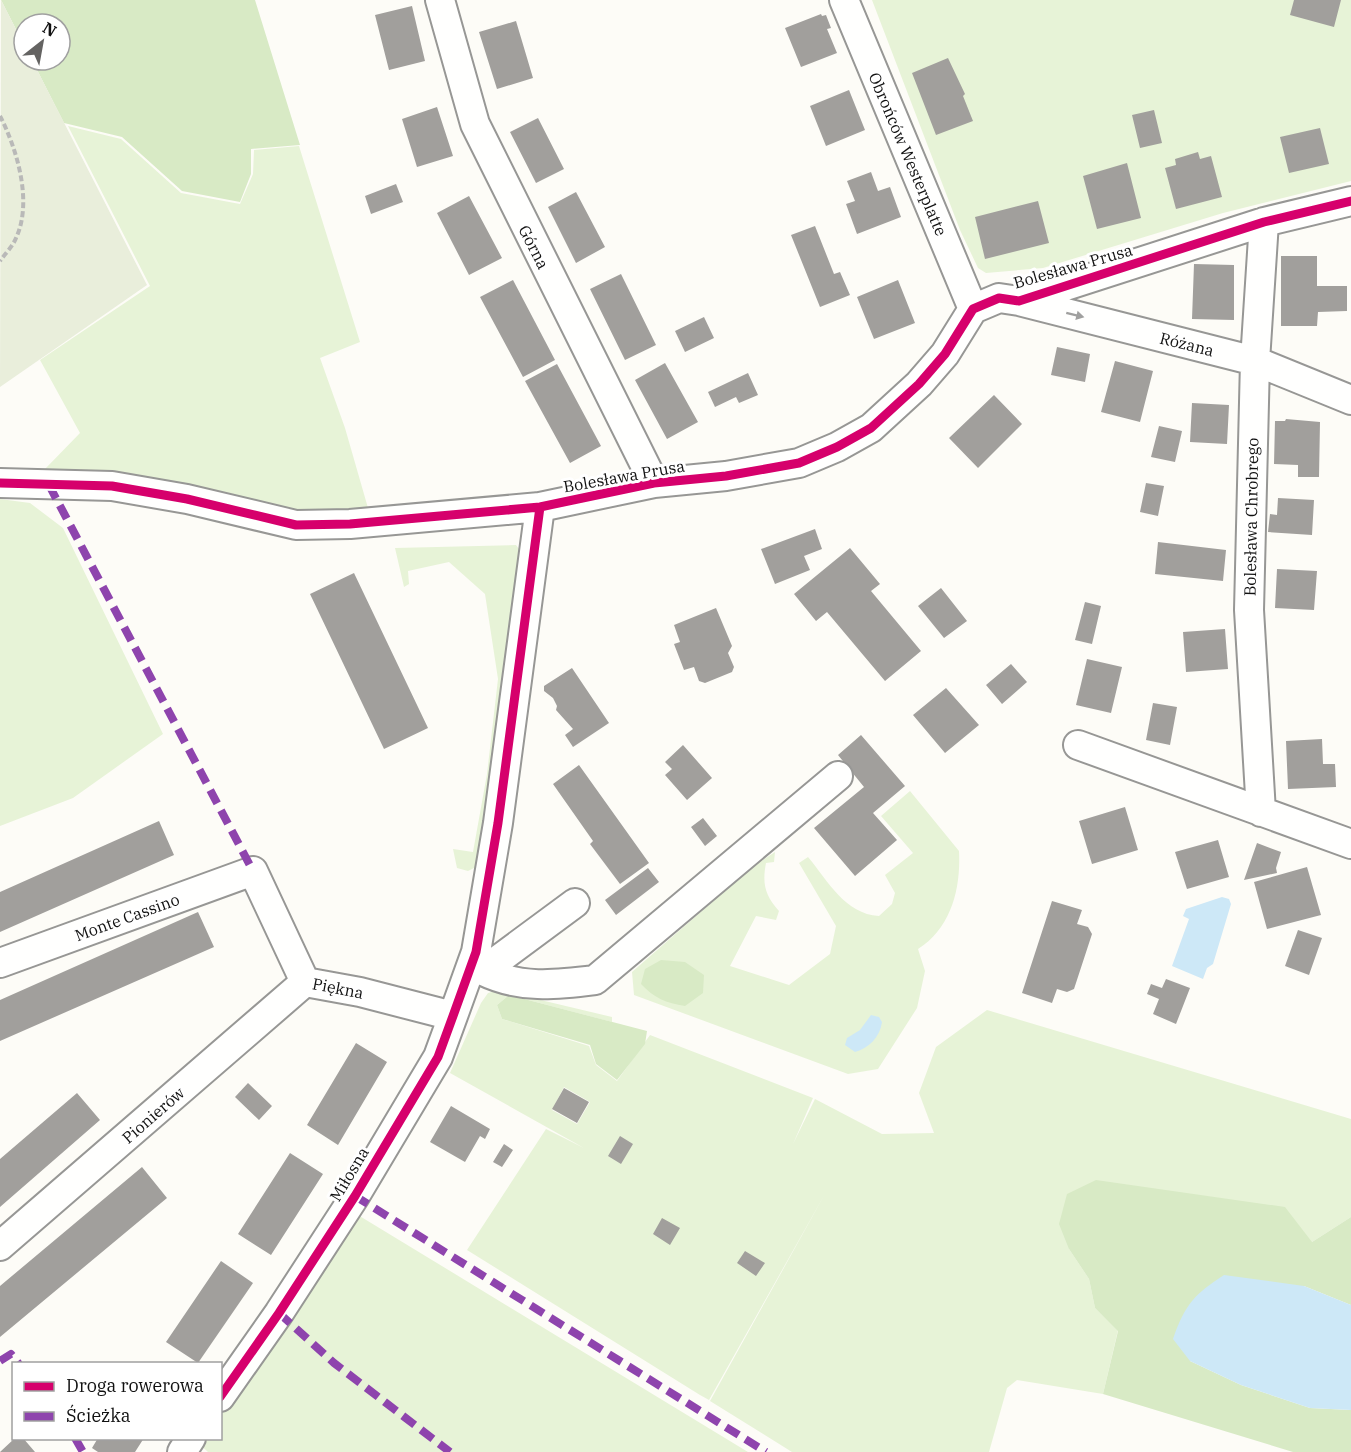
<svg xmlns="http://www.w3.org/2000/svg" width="1351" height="1452" font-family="'IBM Plex Serif',serif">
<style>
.green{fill:#e7f3d7;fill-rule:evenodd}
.forest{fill:#d8eac5}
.cemetery{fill:#e9eedb}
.water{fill:#cde8f7}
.building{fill:#a19f9c}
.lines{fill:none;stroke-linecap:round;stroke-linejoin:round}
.minor-casing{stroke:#979795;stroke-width:32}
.path{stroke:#b9b9b8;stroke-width:4;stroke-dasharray:6 3;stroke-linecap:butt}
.minor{stroke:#fffffe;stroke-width:28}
.quiet{stroke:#8e44ad;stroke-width:8;stroke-dasharray:15 8;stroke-linecap:butt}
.cycleway-casing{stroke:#fff;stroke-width:13}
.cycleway{stroke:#d6006c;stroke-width:9}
.oneway{fill:#a0a09f}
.labels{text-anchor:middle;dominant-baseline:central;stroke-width:6;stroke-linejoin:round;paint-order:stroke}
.street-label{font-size:16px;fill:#111;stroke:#fff}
</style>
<rect width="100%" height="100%" fill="#fdfcf7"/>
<path class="green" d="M872 0H1351V181L1223 213 1043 268 986 273 978 268 960 230Z
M68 126 121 139 181 193 240 204 253 174 254 150 299 146 360 342 320 358 345 428 368 508 311 514 105 473 45 469 80 433 40 360 150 286Z
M0 499 30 503 63 528 163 734 73 798 0 826Z
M516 545 519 549 478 866 468 871 457 868 453 849 473 852 487 774 498 679 485 594 449 562 408 571 409 584 404 587 395 548Z
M910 791 959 851C961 889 951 928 918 949L925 971 917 1008 878 1069 848 1074 634 995 632 972 752 867 775 852 774 862 766 863C762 884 765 895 779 911L776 920 756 916 730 966 789 985 830 954 836 926 799 863 808 857C828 881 845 914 879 916L892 904 895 893 885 875 913 853 881 816Z
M499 990 612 1017V1022L509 995 497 1005 502 1019 589 1046 596 1065 617 1081 650 1035 813 1098 793 1144 815 1099 882 1134 934 1133 919 1093 936 1047 987 1010 1351 1119V1217L1312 1242 1069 1249 1089 1279 1095 1308 1118 1330 1103 1394 1017 1380 1007 1388 989 1452H792L710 1401 826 1192 709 1400 700 1395 467 1250 546 1129 584 1148 450 1073 481 1003 488 993ZM564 1087 590 1102 577 1124 552 1110Z
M353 1212 748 1452H208L196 1441 197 1439 220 1438 221 1405Z"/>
<path class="forest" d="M1 0H255L300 145 251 149V174L240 202 182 191 122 137 64 123 32 60H60V24H24V45Z
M661 960 685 962 704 975 703 993 685 1006C666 1003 654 998 641 984L645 969Z
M509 995 647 1031 645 1044 617 1080 596 1064 590 1045 502 1019 497 1005Z
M1096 1180 1285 1207 1312 1242 1351 1217V1305L1304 1286 1190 1361 1241 1385 1310 1408 1351 1410V1452H1293L1103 1394 1118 1331 1095 1308 1089 1279 1069 1249 1059 1224 1067 1194Z"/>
<path class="cemetery" d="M1 0 24 45V60H32L147 285 0 387Z"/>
<path class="water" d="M1222 897 1229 899 1231 904 1213 964 1207 968 1203 979 1172 966 1189 919 1183 916 1186 909Z
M871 1015 879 1017 882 1022C880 1037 869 1048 855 1052L845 1045 847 1038 860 1030Z
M1224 1275 1304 1286 1351 1305V1410L1310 1408 1241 1385 1190 1361 1173 1339C1185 1304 1195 1294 1224 1275Z"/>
<path class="building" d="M1294 0H1341L1334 27 1290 15Z
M412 6 425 61 389 70 375 15Z
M821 14 822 16 826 15 831 28 827 29 837 53 801 67 785 28Z
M516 21 533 78 497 89 479 32Z
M948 58 965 94 963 96 973 121 936 135 912 73Z
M849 90 865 130 826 146 810 106Z
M437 107 453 156 417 167 402 119Z
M1154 110 1162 143 1140 148 1132 115Z
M538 118 564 169 536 183 510 132Z
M1320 128 1329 164 1289 173 1280 137Z
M1198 152 1200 159 1211 156 1222 197 1176 209 1165 168 1176 165 1175 159Z
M1127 163 1141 218 1097 229 1083 176Z
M871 172 878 191 890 187 901 217 857 234 846 204 855 201 847 181Z
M396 184 403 202 371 214 365 196Z
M576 192 605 247 576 263 548 207Z
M469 196 502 258 469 275 437 213Z
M1038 201 1049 243 985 259 975 217Z
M815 226 834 274 840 272 850 295 820 307 791 235Z
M1281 256H1317V286H1347V311L1318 312 1317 326H1281Z
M1194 264 1234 265V320L1192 319Z
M621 274 656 345 625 360 590 289Z
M513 280 555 360 523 377 480 297Z
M898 280 915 323 874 339 857 297Z
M704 317 714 338 685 352 675 331Z
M1057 347 1090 354 1085 382 1051 375Z
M1115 361 1153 371 1140 422 1101 412Z
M665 363 698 422 667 439 635 380Z
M557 364 601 446 570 463 525 381Z
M748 373 758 395 739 403 736 397 715 407 708 392Z
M994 395 1022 424 978 468 949 438Z
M1192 403 1229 405 1227 444 1190 442Z
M1286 419 1320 422 1319 477H1298V465L1274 464 1275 421H1285Z
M1159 426 1182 431 1175 462 1151 457Z
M1146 483 1164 486 1158 516 1140 512Z
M1278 498 1314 500 1312 535 1268 532 1270 514 1277 515Z
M815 529 822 549 804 556 810 570 775 584 761 549Z
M1158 542 1226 550 1223 581 1155 574Z
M850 548 880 584 871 591 921 651 885 681 827 612 816 621 794 594Z
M1277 569 1317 571 1314 610 1275 608Z
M354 573 428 728 384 749 310 594Z
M941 588 967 621 944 638 918 606Z
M1085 602 1101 606 1092 644 1075 640Z
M716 608 732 646 728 653 734 667 732 672 705 683 699 681 694 667 684 670 674 644 680 642 674 625Z
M1225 629 1228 669 1186 672 1183 632Z
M1087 659 1122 667 1111 713 1076 705Z
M1011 664 1027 682 1002 704 986 685Z
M572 668 609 723 573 747 565 735 573 729 556 710 557 706 553 698 544 691V686Z
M946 688 979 725 945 753 913 715Z
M1153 703 1177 707 1170 745 1146 740Z
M861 735 905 786 873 813 897 840 855 876 814 828 864 787 838 755Z
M1322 739 1323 764H1335L1336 787 1288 789 1286 741Z
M683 745 712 778 687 800 665 775 672 769 665 762Z
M579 765 649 863 620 884 590 844 593 841 553 784Z
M1125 807 1138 850 1092 864 1079 821Z
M703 818 717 836 705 846 691 827Z
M159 821 174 855 0 932V892Z
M1218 840 1229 877 1187 889 1175 852Z
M1257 843 1281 852 1276 868 1277 873 1244 880Z
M1307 867 1321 915 1267 929 1254 882Z
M648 868 659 882 616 915 605 900Z
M1052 901 1082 910 1077 924 1088 927 1092 934 1074 989 1067 992 1057 989 1052 1003 1022 993Z
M198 912 214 947 0 1041V1000Z
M1298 930 1322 938 1309 975 1285 966Z
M1166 979 1190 988 1176 1024 1153 1014 1159 999 1147 994 1151 984 1162 988Z
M356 1043 387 1062 338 1145 307 1125Z
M248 1083 272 1106 259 1120 235 1097Z
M564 1088 589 1102 577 1123 552 1109Z
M77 1093 100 1120 0 1207V1159Z
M451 1106 490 1129 485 1139 480 1136 465 1162 430 1142Z
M620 1136 633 1144 621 1164 608 1156Z
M504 1144 513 1150 502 1167 493 1162Z
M290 1153 323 1174 271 1255 238 1234Z
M142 1167 167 1198 0 1337V1286Z
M662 1218 680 1228 670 1245 653 1234Z
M745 1251 765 1263 756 1276 737 1263Z
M221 1261 253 1283 198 1363 166 1342Z
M15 1438H23L35 1452H0Z
M98 1438H144L135 1452H98L92 1448Z"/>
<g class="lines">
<defs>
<path id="minor" d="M440 0 475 124 654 483
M844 0 973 309
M1019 301 1255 361 1351 400
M0 483 112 486 187 499 296 525 350 524 540 507 654 483 726 476 799 463 837 447 871 428 919 384 945 354 973 309 999 298 1019 301 1264 222 1351 201
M1078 745 1351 844
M1261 812 1249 610 1255 361 1264 222
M476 952 483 971C520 989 555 985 595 980L838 776
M0 963 253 871 305 982 360 992 453 1016
M483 971 575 903
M0 1246 305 982
M220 1397 279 1313 355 1196 438 1057 453 1016 476 952 498 823 540 507
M182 1452 191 1438"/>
</defs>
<use href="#minor" class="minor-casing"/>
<path class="path" d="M0 116C17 149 33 202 16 238 13 246 5 254 0 261"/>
<use href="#minor" class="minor"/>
<path class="quiet" d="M49 485 253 871
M355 1196 766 1452
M279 1313 334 1363 450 1452
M0 1361 11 1354 19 1364
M75 1438 83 1452"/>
<defs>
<path id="cycleway" d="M0 483 112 486 187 499 296 525 350 524 540 507 654 483 726 476 799 463 837 447 871 428 919 384 945 354 973 309 999 298 1019 301 1264 222 1351 201
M220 1397 279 1313 355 1196 438 1057 453 1016 476 952 498 823 540 507"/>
</defs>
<use href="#cycleway" class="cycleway-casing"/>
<use href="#cycleway" class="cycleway"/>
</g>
<defs><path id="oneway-solid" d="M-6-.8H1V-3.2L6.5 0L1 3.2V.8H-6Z" transform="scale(1.5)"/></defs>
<use class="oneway" href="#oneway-solid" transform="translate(1075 315) rotate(14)"/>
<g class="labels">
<g class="street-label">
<text transform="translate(908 154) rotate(67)">Obrońców Westerplatte</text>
<text transform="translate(534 247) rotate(63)">Górna</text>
<text transform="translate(1073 266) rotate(-16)">Bolesława Prusa</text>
<text transform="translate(1187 344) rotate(14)">Różana</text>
<text transform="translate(624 476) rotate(-10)">Bolesława Prusa</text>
<text transform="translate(1251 517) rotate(-89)">Bolesława Chrobrego</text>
<text transform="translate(127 917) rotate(-20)">Monte Cassino</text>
<text transform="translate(338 988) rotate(11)">Piękna</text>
<text transform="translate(153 1115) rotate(-41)">Pionierów</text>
<text transform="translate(349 1174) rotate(-59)">Miłosna</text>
</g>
</g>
<rect x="12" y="1362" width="210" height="78" fill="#ffffff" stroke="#a0a0a0" stroke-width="1.5"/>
<rect x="24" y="1382" width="30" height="9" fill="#d6006c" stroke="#a0a0a0" stroke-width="1.5"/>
<text x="66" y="1392" font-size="18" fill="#111111">Droga rowerowa</text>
<rect x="24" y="1412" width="30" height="9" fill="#8e44ad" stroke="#a0a0a0" stroke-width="1.5"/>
<text x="66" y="1422" font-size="18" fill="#111111">Ścieżka</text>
<g transform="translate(42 42) rotate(31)"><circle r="28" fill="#ffffff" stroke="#a0a0a0" stroke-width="1.5"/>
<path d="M0-4.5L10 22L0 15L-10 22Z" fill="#646362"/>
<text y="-9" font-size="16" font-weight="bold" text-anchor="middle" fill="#111111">N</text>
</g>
</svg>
